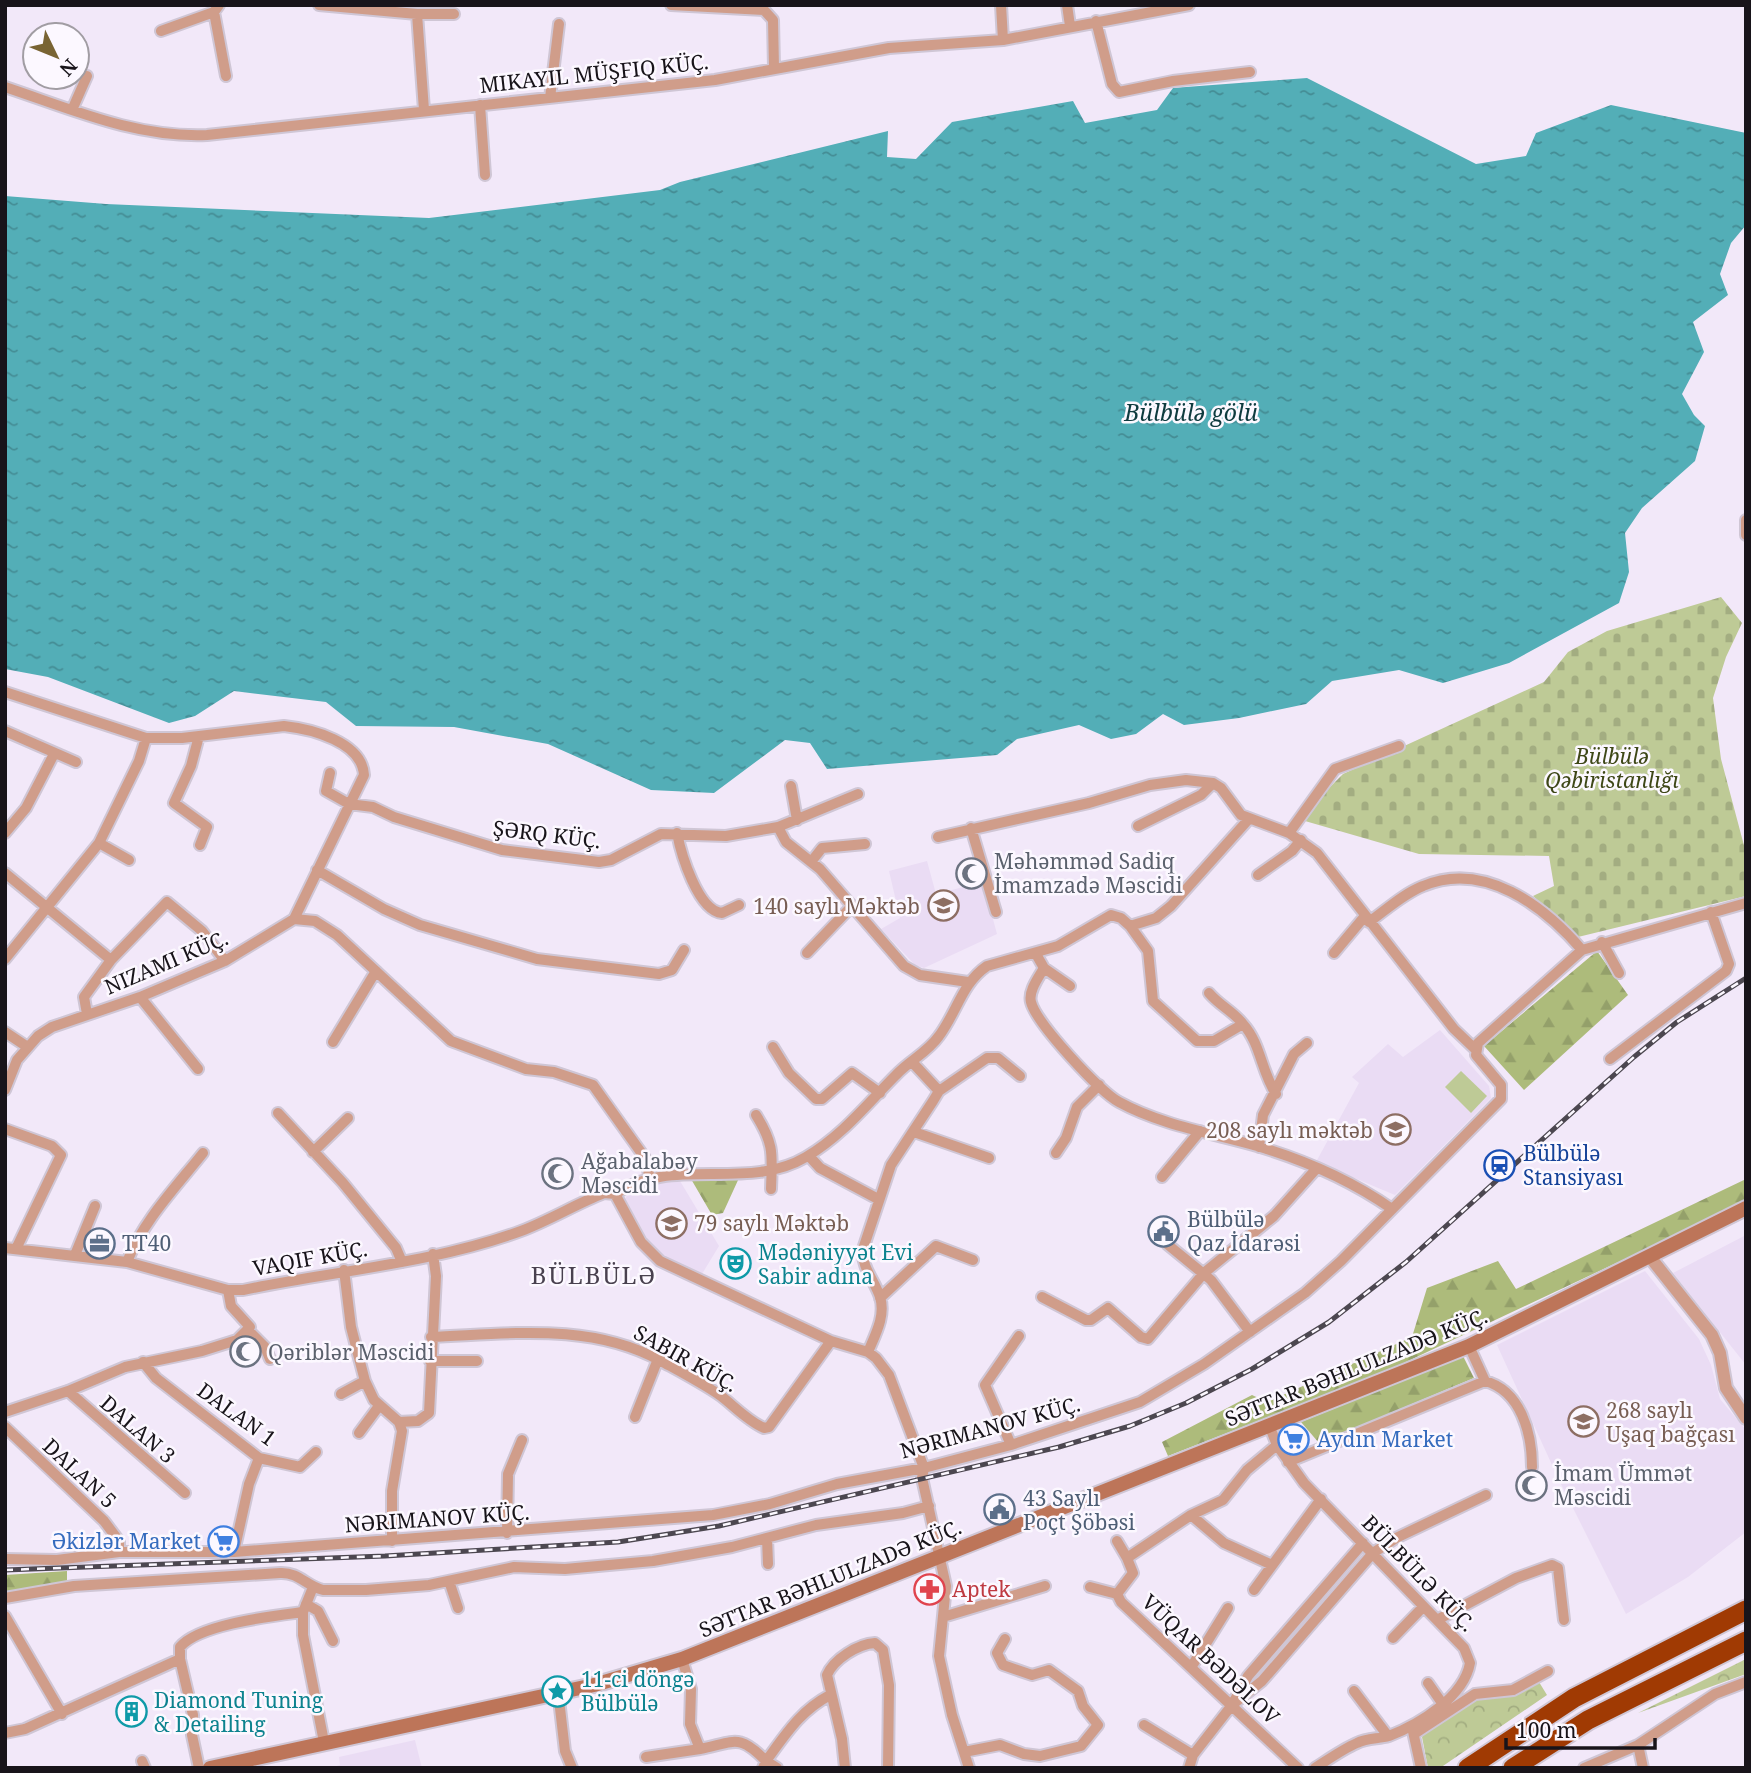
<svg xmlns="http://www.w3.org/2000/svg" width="1751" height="1773" font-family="'Noto Serif',serif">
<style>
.built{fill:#eadcf4}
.forest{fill:url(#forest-firs)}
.cemetery{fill:url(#cemetery-stones)}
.park{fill:url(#park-crowns)}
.pitch{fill:#beca96}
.water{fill:url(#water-ripples)}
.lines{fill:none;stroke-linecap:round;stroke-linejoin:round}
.minor-casing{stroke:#cfc6d5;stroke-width:14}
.tertiary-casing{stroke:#cfc6d5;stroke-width:16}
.secondary-casing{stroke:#cfc6d5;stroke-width:18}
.motorway-casing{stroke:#cfc6d5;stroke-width:23}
.minor{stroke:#d09d8a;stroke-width:10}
.tertiary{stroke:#d09d8a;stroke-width:12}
.secondary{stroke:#bd7559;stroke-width:14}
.motorway{stroke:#a03a03;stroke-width:19}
.rail-casing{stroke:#4c4750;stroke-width:5}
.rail{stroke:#fcf8ff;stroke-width:2.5;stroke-dasharray:8;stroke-linecap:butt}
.labels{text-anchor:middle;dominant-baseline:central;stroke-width:5;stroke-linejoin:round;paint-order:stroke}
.street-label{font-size:21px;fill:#18141a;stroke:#fcf8ff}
.park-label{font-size:21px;font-style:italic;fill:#3e4717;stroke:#fcf8ff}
.worship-label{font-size:21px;fill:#5b616d;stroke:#fcf8ff;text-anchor:start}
.education-label{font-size:21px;fill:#785e54;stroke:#fcf8ff;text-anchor:end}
.transit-label{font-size:21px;fill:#164399;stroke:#fcf8ff;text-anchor:start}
.service-label{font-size:21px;fill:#4e5e75;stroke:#fcf8ff;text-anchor:start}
.culture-label{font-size:21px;fill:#0d838f;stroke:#fcf8ff;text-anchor:start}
.shop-label{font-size:21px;fill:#366cbe;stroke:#fcf8ff;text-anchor:start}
.health-label{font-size:21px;fill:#be3a42;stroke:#fcf8ff;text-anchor:start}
.water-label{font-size:23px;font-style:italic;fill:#0f3b3f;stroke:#fcf8ff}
.quarter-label{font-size:24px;letter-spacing:2px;fill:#49414f;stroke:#fcf8ff}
</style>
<defs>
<pattern id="forest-firs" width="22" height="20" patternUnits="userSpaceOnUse" patternTransform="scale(1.75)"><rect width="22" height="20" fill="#adbb7b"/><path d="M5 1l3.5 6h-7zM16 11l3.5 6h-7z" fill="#94a06a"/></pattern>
<pattern id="cemetery-stones" width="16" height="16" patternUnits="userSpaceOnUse" patternTransform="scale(1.75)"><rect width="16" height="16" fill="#beca96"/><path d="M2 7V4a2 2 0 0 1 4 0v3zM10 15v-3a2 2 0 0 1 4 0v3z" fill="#a3ad81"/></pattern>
<pattern id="park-crowns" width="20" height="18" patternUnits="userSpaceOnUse" patternTransform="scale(1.75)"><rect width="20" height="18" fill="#beca96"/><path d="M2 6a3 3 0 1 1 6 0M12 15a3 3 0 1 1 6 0" fill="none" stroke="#a3ad81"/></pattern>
<pattern id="water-ripples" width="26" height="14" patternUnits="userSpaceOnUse" patternTransform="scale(1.75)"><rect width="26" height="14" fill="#53aeb7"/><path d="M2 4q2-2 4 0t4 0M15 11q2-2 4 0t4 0" fill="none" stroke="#448c94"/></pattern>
</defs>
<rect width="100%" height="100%" fill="#f2e8f9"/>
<path class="built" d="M927 861 936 894 983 882 997 934 924 968 915 965 881 929 900 918 889 871Z
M1440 1030 1489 1086 1491 1098 1395 1195 1316 1162 1359 1083 1352 1077 1388 1044 1403 1057Z
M661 1181H680L719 1246 702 1274 662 1256 651 1246 625 1199 630 1190Z
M1746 1235V1365L1673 1273Z
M1645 1271 1699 1339 1711 1365 1720 1399 1746 1430V1532L1688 1577 1626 1614 1558 1478 1497 1345Z
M415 1740 422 1768H330L340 1765 339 1757Z"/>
<path class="forest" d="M1597 951 1628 995 1524 1090 1484 1046Z
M739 1178 723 1213 712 1215 691 1179Z
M1746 1179V1202L1391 1369 1168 1456 1162 1442 1252 1395 1267 1402 1412 1337 1427 1288 1498 1261 1516 1289Z
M1463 1356 1474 1378 1319 1443 1301 1422Z
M67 1571V1581L5 1593V1575Z"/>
<path class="cemetery" d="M1721 597 1742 623 1726 657 1713 698 1721 759 1746 853V896L1578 937 1533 896 1554 886 1549 856 1419 854 1305 821 1318 799 1343 774 1544 682 1568 652 1607 631Z"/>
<path class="park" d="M1746 1659V1674L1638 1713Z
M1539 1682 1547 1695 1440 1768H1428L1422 1737 1426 1729 1478 1696Z"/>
<path class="pitch" d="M1461 1071 1487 1096 1471 1113 1445 1087Z"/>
<path class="water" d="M1307 78 1476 164 1526 156 1536 133 1611 105 1746 133V225L1731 243 1720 274 1728 295 1693 322 1704 352 1682 394 1694 415 1705 426 1695 461 1642 508 1625 533 1629 572 1619 603 1509 663 1443 683 1399 670 1332 681 1306 704 1239 718 1184 725 1163 714 1136 734 1111 739 1079 725 1017 739 997 755 827 769 810 743 785 740 714 793 651 790 548 744 454 727 356 726 326 702 234 691 195 716 169 723 48 677 5 669V196L106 204 429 218 660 190 680 182 888 131 887 157 916 159 952 122 1073 101 1085 123 1157 110 1173 88Z"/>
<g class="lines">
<defs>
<path id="minor" d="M319 5 417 14 424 110
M671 5 764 10 773 20 774 68
M1001 5 1003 40
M1067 5 1070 26
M214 12 226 76
M417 14H454
M1096 21 1112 84 1119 92 1173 81 1250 72
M161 31 214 12 219 5
M5 87C71 109 136 138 207 135L715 80 889 48 1003 40 1189 5
M550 98 559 24
M480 105 485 175
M72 110 87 76
M1746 520V535
M5 692 146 738H182L284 726C312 729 362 742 364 775L294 919 225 961 140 997 52 1027 38 1036 17 1060 5 1090
M5 731 76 762
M199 736 191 766 174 803 207 827 200 845
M330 773 326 791 349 804 373 807 394 817 502 850 599 862 611 860 661 834 726 836 778 827 786 842 820 869 904 966 920 975 968 982
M791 786 797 820
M1138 826 1201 795 1213 783
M778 827 858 794
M971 828 996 912
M5 833 26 808 54 754
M677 833C681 854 698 911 722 913L739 905
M1289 833 1335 769 1399 746
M938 837 1089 803 1150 785 1186 780 1213 783 1221 788 1241 815 1289 833 1317 853 1454 1029 1475 1049
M99 843 129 860
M811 862 822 848 865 844
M317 870 384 909 420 925 537 959 659 974 672 970 684 950
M5 873 111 960
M1258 875 1292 851 1301 840
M294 919 315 921 337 935 451 1041 526 1069 554 1072 593 1085 645 1158 650 1178
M1369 922C1386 910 1403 894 1423 886 1484 860 1544 906 1582 950
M1130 926 1148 951 1153 1001 1197 1041H1214L1243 1024C1261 1044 1261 1071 1276 1094
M1602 942 1619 973
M807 953 851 907
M1334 953 1365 916
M1036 954 1044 968C1039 977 1028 991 1031 1002 1036 1023 1100 1092 1119 1102 1161 1125 1211 1133 1257 1146 1304 1160 1352 1181 1392 1209
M5 959 99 843 139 761 146 738
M1044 968 1070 986
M1209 993C1220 1006 1233 1011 1243 1024
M140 997 198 1069
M87 1014 84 997 111 960 167 902 202 931 225 961
M5 1032 26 1046
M333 1042 376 971
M773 1047 789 1073 816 1099H822L852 1073 880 1093
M1610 1059 1726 971 1729 964 1711 912
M913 1063 939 1091
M278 1113 343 1183 396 1248 402 1262
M756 1115C775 1145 772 1156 771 1189
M5 1129 52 1146 61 1155 16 1249
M914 1132 989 1158
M1259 1147 1263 1115 1294 1054 1307 1043
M313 1152 348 1118
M1056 1153 1066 1138 1077 1107 1099 1085
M809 1156 820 1168 878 1199
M1162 1177 1200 1131
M615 1194C672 1155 747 1192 806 1157 843 1135 866 1105 896 1075 910 1060 927 1053 939 1036 957 1012 962 983 987 966L1058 946 1111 915 1121 918 1130 926 1156 918 1171 906 1248 820
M615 1194 641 1242 660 1261 831 1341 868 1352 876 1358 889 1375 924 1468 922 1478 946 1586 939 1656 952 1715 969 1768
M1167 1244 1211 1280 1250 1332
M5 1248 127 1262 228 1290H243C334 1271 434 1263 521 1231 550 1220 576 1204 604 1193L615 1194
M75 1255 95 1206
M127 1262C143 1221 176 1187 203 1153
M344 1270 351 1327 365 1381 374 1400 399 1422 402 1431 392 1491V1541
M1042 1297 1086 1320H1091L1108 1308 1141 1337 1148 1339 1204 1273 1274 1216 1317 1168
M880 1298 936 1246 973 1260
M249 1331 265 1347 270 1359
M431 1337C509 1334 590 1322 661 1361 681 1372 702 1383 721 1396 734 1406 748 1421 764 1428L769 1427 831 1341
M1469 1346 1485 1381
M868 1352C875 1335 886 1316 880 1297 875 1281 861 1267 863 1249L891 1165 933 1101 939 1091 987 1058H998L1020 1076
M430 1361H477
M143 1362 156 1378 259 1458 300 1467 316 1452
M68 1391 185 1493
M341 1394 365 1381
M5 1412 68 1391 125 1367 202 1351 237 1340 250 1327 231 1306 228 1290
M635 1417 658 1359
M399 1422 418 1421 429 1413 436 1276 433 1254
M1269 1425 1277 1445 1304 1483 1464 1648 1470 1663C1464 1697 1420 1724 1389 1736 1378 1739 1367 1738 1357 1743 1343 1749 1329 1759 1315 1768
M5 1427 104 1521 119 1541V1552
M359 1433 379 1406
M1011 1445 985 1385 1019 1336
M1277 1445 1247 1470 1223 1500 1191 1515 1127 1558 1133 1573 1117 1594 1121 1602 1298 1768
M1288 1462 1485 1381C1521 1391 1532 1433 1532 1467
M1191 1515 1224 1543 1272 1565
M507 1533 508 1474 522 1440
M767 1538 768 1564
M1117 1541 1127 1558
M234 1552 249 1484 259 1458
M5 1559 57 1560 119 1552H234L713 1515 770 1504 837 1484 924 1468 1011 1445 1140 1402 1204 1364 1305 1293 1341 1261 1501 1099V1085L1476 1055 1478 1043 1582 950 1746 903
M449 1581 458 1608
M313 1587 303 1612V1635L324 1742
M1090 1587 1117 1594
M1254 1590 1321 1499
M5 1598 74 1586 280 1573C299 1572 306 1586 323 1590H366L429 1585 514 1567 565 1569 653 1561 732 1547 816 1525 903 1513 929 1506
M306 1604 318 1611 333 1641
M5 1616 62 1714
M943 1617 1045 1586
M1437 1620 1516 1578 1552 1565 1558 1568 1564 1620
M1393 1638 1423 1607
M682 1659 691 1689 690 1724 700 1749C735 1742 739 1733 766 1761L763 1768
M1192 1666 1228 1608
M1428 1683 1442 1703
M558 1691 565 1751 572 1768
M1354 1691 1388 1736
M1232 1705 1262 1681 1373 1553 1396 1538 1486 1495
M1144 1725 1193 1755
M1412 1727 1421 1768
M5 1733 25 1729 180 1659
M1414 1734 1475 1694 1513 1690 1548 1671
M1638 1745 1643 1768
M964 1752 1000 1745 1024 1754 1040 1756 1081 1746 1098 1725 1083 1706 1078 1691 1049 1670 1032 1675 1003 1665 997 1653 1005 1639
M646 1757 700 1749
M142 1761 145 1768
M199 1768 192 1735 193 1715 180 1659V1647C199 1624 273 1616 303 1612
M777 1768 766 1761C786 1734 800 1711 830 1695
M845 1768 842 1739 827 1675C834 1659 858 1644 875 1643L883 1650 889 1685 888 1768
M1189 1768 1193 1755 1232 1705 1248 1676 1363 1543
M1584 1768 1638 1745 1715 1694 1746 1682"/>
<path id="tertiary" d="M1650 1257 1712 1335 1720 1353 1726 1388 1746 1418"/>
<path id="secondary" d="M210 1768 594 1685 682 1659 1469 1346 1746 1208"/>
<path id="motorway" d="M1468 1768 1574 1698 1746 1610
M1513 1768 1588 1720 1746 1641"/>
</defs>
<use href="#minor" class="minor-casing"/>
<use href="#tertiary" class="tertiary-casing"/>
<use href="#secondary" class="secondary-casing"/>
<use href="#motorway" class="motorway-casing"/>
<use href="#minor" class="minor"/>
<use href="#tertiary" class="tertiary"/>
<use href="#secondary" class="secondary"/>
<use href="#motorway" class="motorway"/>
<defs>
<path id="rail" d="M5 1570 385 1556 618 1542 719 1526 1059 1447 1130 1426 1186 1403 1252 1369 1329 1322 1406 1262 1634 1057 1677 1022 1746 978"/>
</defs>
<use href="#rail" class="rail-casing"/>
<use href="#rail" class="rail"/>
</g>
<defs>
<symbol id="mosque-ring" viewBox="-11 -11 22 22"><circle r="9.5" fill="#fcf8ff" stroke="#6b7280" stroke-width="1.5"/><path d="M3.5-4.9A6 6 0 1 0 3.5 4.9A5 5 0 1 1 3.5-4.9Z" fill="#6b7280"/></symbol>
<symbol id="school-ring" viewBox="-11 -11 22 22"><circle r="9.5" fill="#fcf8ff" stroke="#8d6e63" stroke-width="1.5"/><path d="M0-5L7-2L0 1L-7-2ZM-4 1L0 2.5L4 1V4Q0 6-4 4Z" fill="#8d6e63"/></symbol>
<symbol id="station-ring" viewBox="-11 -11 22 22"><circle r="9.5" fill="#fcf8ff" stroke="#1a4fb4" stroke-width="1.5"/><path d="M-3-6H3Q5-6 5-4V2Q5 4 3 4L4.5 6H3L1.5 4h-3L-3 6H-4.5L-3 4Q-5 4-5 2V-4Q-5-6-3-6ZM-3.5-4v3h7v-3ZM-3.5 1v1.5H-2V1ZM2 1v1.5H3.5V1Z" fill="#1a4fb4"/></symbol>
<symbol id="civic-ring" viewBox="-11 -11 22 22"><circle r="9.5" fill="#fcf8ff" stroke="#5c6f8a" stroke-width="1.5"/><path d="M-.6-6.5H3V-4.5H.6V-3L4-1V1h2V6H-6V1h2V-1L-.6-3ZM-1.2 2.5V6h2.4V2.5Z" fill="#5c6f8a"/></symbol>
<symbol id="office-ring" viewBox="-11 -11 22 22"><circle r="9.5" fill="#fcf8ff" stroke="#5c6f8a" stroke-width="1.5"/><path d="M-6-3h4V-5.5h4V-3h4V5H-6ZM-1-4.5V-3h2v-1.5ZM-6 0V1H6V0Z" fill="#5c6f8a"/></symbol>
<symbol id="theatre-ring" viewBox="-11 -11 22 22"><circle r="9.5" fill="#fcf8ff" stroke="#0f9aa8" stroke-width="1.5"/><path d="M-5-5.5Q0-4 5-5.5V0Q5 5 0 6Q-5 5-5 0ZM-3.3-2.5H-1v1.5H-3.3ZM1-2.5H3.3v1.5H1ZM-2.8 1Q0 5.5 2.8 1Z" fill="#0f9aa8"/></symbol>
<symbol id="supermarket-ring" viewBox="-11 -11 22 22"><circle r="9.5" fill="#fcf8ff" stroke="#3f7fe0" stroke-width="1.5"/><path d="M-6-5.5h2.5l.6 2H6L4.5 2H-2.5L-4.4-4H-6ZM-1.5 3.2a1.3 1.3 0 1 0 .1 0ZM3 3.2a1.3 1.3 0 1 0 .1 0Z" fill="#3f7fe0"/></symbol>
<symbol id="pharmacy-ring" viewBox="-11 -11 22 22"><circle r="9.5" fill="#fcf8ff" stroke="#e0444e" stroke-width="1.5"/><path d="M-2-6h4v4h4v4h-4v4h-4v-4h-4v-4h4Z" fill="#e0444e"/></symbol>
<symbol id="sight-ring" viewBox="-11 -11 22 22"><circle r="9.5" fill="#fcf8ff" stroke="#0f9aa8" stroke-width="1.5"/><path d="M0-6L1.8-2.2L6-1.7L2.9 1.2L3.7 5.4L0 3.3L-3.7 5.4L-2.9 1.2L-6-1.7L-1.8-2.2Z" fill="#0f9aa8"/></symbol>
<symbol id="building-ring" viewBox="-11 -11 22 22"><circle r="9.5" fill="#fcf8ff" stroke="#0f9aa8" stroke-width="1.5"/><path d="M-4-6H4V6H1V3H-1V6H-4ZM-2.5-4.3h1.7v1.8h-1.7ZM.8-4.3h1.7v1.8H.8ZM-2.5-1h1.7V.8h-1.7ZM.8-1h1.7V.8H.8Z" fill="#0f9aa8"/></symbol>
</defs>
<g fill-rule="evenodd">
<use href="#mosque-ring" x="954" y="856" width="35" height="35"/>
<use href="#school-ring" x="926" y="888" width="35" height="35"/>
<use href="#school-ring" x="1378" y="1112" width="35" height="35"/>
<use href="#station-ring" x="1482" y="1148" width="35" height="35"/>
<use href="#mosque-ring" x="540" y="1156" width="35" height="35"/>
<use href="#school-ring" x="654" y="1206" width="35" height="35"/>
<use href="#civic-ring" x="1146" y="1214" width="35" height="35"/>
<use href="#office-ring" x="82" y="1226" width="35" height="35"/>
<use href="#theatre-ring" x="718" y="1246" width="35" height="35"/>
<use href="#mosque-ring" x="228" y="1334" width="35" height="35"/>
<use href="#school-ring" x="1566" y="1404" width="35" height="35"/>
<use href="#supermarket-ring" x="1276" y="1422" width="35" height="35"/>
<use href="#mosque-ring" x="1514" y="1468" width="35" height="35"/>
<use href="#civic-ring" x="982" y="1492" width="35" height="35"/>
<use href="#supermarket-ring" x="206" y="1524" width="35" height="35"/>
<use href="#pharmacy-ring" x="912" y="1572" width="35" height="35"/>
<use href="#sight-ring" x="540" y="1674" width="35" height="35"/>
<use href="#building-ring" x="114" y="1694" width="35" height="35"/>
</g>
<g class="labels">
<g class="street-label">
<text transform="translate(594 73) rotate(-6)">MIKAYIL MÜŞFIQ KÜÇ.</text>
<text transform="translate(547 834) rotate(7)">ŞƏRQ KÜÇ.</text>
<text transform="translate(166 962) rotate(-23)">NIZAMI KÜÇ.</text>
<text transform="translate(310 1258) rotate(-10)">VAQIF KÜÇ.</text>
<text transform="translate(686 1358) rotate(29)">SABIR KÜÇ.</text>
<text transform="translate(1356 1367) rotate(-22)">SƏTTAR BƏHLULZADƏ KÜÇ.</text>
<text transform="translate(237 1414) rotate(36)">DALAN 1</text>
<text transform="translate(990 1427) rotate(-15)">NƏRIMANOV KÜÇ.</text>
<text transform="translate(138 1429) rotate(41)">DALAN 3</text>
<text transform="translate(80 1473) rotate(43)">DALAN 5</text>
<text transform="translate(437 1518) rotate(-4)">NƏRIMANOV KÜÇ.</text>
<text transform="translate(1419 1573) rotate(46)">BÜLBÜLƏ KÜÇ.</text>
<text transform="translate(830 1578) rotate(-22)">SƏTTAR BƏHLULZADƏ KÜÇ.</text>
<text transform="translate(1211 1659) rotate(43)">VÜQAR BƏDƏLOV</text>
</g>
<g class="park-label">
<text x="1612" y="756">Bülbülə<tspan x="1612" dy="24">Qəbiristanlığı</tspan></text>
</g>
<g class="worship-label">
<text x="994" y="861">Məhəmməd Sadiq<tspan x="994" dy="24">İmamzadə Məscidi</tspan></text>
<text x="581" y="1161">Ağabalabəy<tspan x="581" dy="24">Məscidi</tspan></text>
<text x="268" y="1352">Qəriblər Məscidi</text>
<text x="1554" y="1473">İmam Ümmət<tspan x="1554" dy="24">Məscidi</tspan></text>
</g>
<g class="education-label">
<text x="920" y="906">140 saylı Məktəb</text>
<text x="1373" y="1130">208 saylı məktəb</text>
<text x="694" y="1223" text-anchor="start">79 saylı Məktəb</text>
<text x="1606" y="1410" text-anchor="start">268 saylı<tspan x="1606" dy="24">Uşaq bağçası</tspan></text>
</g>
<g class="transit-label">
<text x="1523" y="1153">Bülbülə<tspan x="1523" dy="24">Stansiyası</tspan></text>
</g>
<g class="service-label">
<text x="1187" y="1219">Bülbülə<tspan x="1187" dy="24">Qaz İdarəsi</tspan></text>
<text x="122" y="1243">TT40</text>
<text x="1023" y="1498">43 Saylı<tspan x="1023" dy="24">Poçt Şöbəsi</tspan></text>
</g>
<g class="culture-label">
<text x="758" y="1252">Mədəniyyət Evi<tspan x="758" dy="24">Sabir adına</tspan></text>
<text x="581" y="1679">11-ci döngə<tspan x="581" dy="24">Bülbülə</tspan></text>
<text x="154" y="1700">Diamond Tuning<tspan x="154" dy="24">&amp; Detailing</tspan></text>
</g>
<g class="shop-label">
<text x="1317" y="1439">Aydın Market</text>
<text x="201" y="1541" text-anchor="end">Əkizlər Market</text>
</g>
<g class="health-label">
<text x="952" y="1589">Aptek</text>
</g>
<g class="water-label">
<text x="1191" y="412">Bülbülə gölü</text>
</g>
<g class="quarter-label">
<text x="594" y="1274">BÜLBÜLƏ</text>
</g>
</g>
<rect width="1751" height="1773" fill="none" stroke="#18141a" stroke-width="14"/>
<g transform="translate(56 56) rotate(133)"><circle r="33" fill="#fcf8ff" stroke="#a19da3" stroke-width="2"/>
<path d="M0-5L12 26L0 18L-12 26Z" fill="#796433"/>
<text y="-10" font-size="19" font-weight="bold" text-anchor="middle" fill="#18141a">N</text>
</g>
<path d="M1506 1738v10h149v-10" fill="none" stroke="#18141a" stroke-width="3.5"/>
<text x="1516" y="1738" font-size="21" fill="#18141a" stroke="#fcf8ff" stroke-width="5" paint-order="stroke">100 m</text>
</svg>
